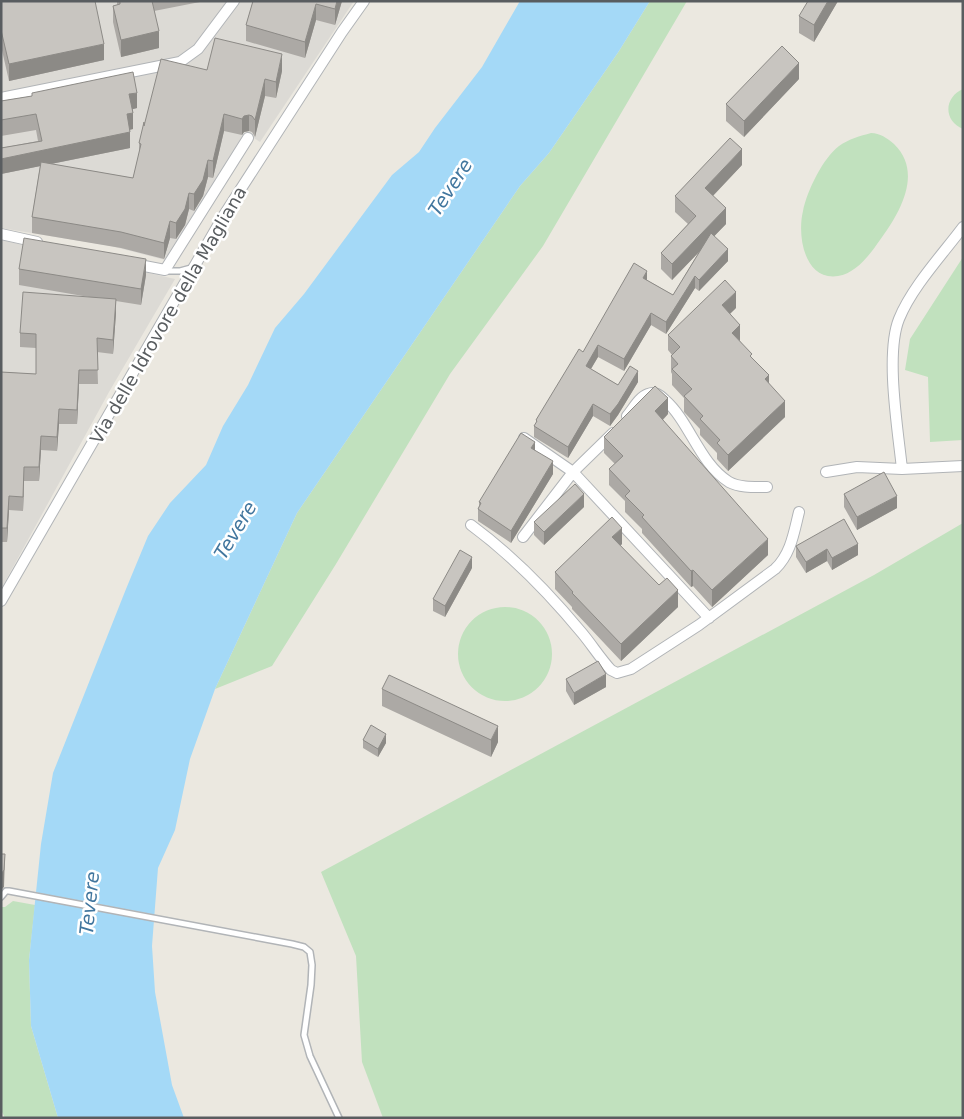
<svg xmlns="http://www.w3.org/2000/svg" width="964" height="1119" font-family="'DejaVu Sans',sans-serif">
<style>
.industrial{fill:#dcdad5}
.green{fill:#c1e1be}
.water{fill:#a4d9f7}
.pier{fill:#ebe8e0}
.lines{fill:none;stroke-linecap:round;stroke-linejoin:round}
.service-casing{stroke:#b1b4b7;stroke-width:8}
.minor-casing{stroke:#b1b4b7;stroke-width:12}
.service{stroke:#fff;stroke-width:5}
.minor{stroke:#fff;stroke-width:10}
.wall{fill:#aca9a5}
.shaded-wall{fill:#8c8a86}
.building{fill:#c8c5c0;stroke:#8c8a86}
.labels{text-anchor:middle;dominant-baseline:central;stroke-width:5;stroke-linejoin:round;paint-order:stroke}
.street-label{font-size:18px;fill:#595d60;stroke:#fff}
.water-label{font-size:19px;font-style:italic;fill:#41769e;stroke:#fff}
</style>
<rect width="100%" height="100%" fill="#ebe8e0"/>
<path class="industrial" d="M1 1H354L260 142 254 138 242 136 200 212 195 211 181 241 165 260 111 246 1 228Z
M1 240 175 279 109 392 1 589Z"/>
<path class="green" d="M650 1H687L543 246 450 374 336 564 272 666 215 689 297 513 520 186 549 153 619 51Z
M963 89V129C943 121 944 97 963 89Z
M871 133C880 133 887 138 894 144 924 173 899 214 880 240 870 254 857 273 838 276 804 281 797 235 803 211 807 191 823 158 839 146 849 139 860 136 871 133Z
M963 257V440L930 442 928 377 905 370 910 339Z
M963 523V1118H383L362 1062 356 956 321 872 874 575Z
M458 654a47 47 0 1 1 94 0a47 47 0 1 1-94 0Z
M13 901 35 905 29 960 31 1026 58 1118H5L1 1110V907H5Z"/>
<path class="water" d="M520 1H650L619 51 549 153 520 186 297 513 215 689 190 759 175 830 158 868 152 946 155 992 172 1085 184 1118H58L31 1026 29 960 41 844 53 773 126 589 148 536 170 503 206 465 223 426 248 385 275 328 304 294 392 175 419 152 435 128 482 67Z"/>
<path class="pier" d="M34 892 157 915V922L33 899Z"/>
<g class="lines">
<defs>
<path id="service" d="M165 271H180L191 268
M1 897 6 891H9L292 944 304 947 310 952 312 965 311 985 304 1035 310 1056 339 1118"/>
<path id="minor" d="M1 98 180 62 198 49 234 1
M1 234 37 242
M134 264 165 270 248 138
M627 416C633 409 639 397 648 394 655 391 660 395 665 400 690 422 699 463 729 482 740 488 755 487 767 487
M524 438 573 472 709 618
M902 469C898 430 885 354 899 319 912 287 942 255 963 227
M826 472 857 467 902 469 963 466
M471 525C513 556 549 593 582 633 592 645 600 658 611 670L617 673 631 669 699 625 775 569C791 554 794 532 799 512
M523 537 573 472 613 433
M1 601 224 215 342 32 364 1"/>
</defs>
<use href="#service" class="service-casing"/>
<use href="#minor" class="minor-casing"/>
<use href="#service" class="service"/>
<use href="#minor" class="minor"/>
</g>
<path class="wall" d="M1 1 104 60 9 81 1 46Z
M117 1H205L154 11 159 48 121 57 113 22V6L117 5Z
M253 1H342L335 25 316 20 305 58 246 41V25Z
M838 1 814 42 799 33V16Z
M207 70 282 71 276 98 265 96 255 137 252 132 249 131 244 132 242 135 224 131 213 178 208 177 203 196 194 211 189 209 185 225 176 239 170 238 164 259 121 248 32 233V217L40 166 1 174V148L38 141 36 130 1 136V101L32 96V93L137 108 133 109V129L130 130V148L51 164 133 178 139 154V143L144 126Z
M799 79 744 137 726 121V104Z
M742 165 713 196 726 224 714 236 728 261 699 291 695 288 666 334 651 325 624 371 598 357 591 369 618 385 638 382 618 415 610 426 593 416 568 458 534 437V426L536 423V420L583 352 647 280 673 295 699 252 672 280 661 269V253L688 224 675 212V196Z
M19 269 146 275 141 305 116 301V313L113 354 97 352 98 384H79L77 424H59L57 451 41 450 39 481H24L23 511 9 510 7 542H1V372L36 374V348L20 347V333L89 297 19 285Z
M736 308 730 314 740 341 752 358 769 384 785 417 728 471 717 459V453L700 435V429L684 412V398L672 385V374L671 372V356L672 355 668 350V335Z
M668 414 663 420 768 555 712 607 693 586 691 587 642 533V529L625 512V501L609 485V469L615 464 604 453V437Z
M535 450 553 474 511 543 478 521V509L479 506V502Z
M844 494 897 508 857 530 844 507Z
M584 507 544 545 534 535V522Z
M622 544 620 546 678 607 621 661 572 609V607L555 589V572Z
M858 544V555L832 570 827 561 806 573 796 557V546Z
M472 568 445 617 433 611V599Z
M566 679 606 687 574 705 566 691Z
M382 689 498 742 491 757 382 706Z
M363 740 386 743 378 757 363 748Z"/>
<path class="shaded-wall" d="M337 1H342L335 25V9Z
M828 1H838L814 42V25Z
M316 4V20L305 58V42Z
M159 31V48L121 57V40Z
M104 44V60L9 81V64Z
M282 54V71L276 98V82Z
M799 63V79L744 137V121Z
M265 79V96L255 137V120Z
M137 93V108L129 110V94Z
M133 113V129L127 130V114Z
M224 114V131L213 178V161Z
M249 115V131L244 132 242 135V119L244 116Z
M130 132V148L1 174V159Z
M742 149V165L705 204V188Z
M208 160V177L203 196 194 211V194Z
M189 193V209L185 225 176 239V223Z
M726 208V224L672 280V264Z
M170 221V238L164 259V243Z
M728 249V261L699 291V280Z
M146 259V275L141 305V289Z
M647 271V282L643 278Z
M695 276V288L666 334V322Z
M736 292V308L722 321V305Z
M116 299V313L113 354V340Z
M651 313V325L624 371V359Z
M740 325V341L732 333Z
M598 345V357L586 377V366Z
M79 370V384L77 424V410Z
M638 371V382L618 415 610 426V414Z
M769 375V391L765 379Z
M668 398V414L655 427V411Z
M785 401V417L728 471V455Z
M593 404V416L568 458V447Z
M59 409V424L57 451V437Z
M41 436V450L39 481V467Z
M535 442V454L531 448Z
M553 461V474L511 543V531Z
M24 467V481L23 511V497Z
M584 494V507L544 545V532Z
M9 496V510L7 542V528Z
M897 496V508L857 530V517Z
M622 528V544L612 554V537Z
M768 539V555L712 607V590Z
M858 544V555L832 570V558Z
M827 549V561L806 573V562Z
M472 557V568L445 617V606Z
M693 570V586L691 587V571Z
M678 590V607L621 661V644Z
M606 674V687L574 705V693Z
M498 726V742L491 757V740Z
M386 734V743L378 757V749Z
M5 854 4 887 1 890V874Z"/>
<path class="building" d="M1 1H95L104 44 9 64 1 30Z
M120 1H152L159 31 121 40 113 6 120 4Z
M253 1H337L335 9 316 4 305 42 246 25Z
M808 1H828L814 25 799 16Z
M215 38 282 54 276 82 265 79 255 120 252 116 249 115 244 116 242 119 224 114 213 161 208 160 203 180 194 194 189 193 185 209 176 223 170 221 164 243 121 232 32 217 41 162 133 178 141 144 139 143 144 122V126L161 59 207 70Z
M782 46 799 63 744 121 726 104Z
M133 72 137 93 129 94 133 113 127 114 130 132 1 159V148L42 141 36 114 1 120V101L32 96V93Z
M730 138 742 149 705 188 726 208 672 264 661 253 696 216 675 196Z
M711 233 728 249 699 280 695 276 666 322 651 313 624 359 598 345 586 366 618 385 630 366 638 371 618 404 610 414 593 404 568 447 534 426 537 421 536 420 579 349 583 352 634 263 647 271 643 278 673 295Z
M24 238 146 259 141 289 19 269Z
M725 280 736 292 722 305 740 325 732 333 752 354 750 356 769 375 765 379 785 401 728 455 717 443 720 440 700 419 703 416 684 396 692 389 672 369 678 364 671 356 680 347 668 335Z
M23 292 116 299 113 340 97 338 98 370H79L77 410 59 409 57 437 41 436 39 467H24L23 497 9 496 7 528H1V372L36 374V334L20 333Z
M655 386 668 398 655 411 768 539 712 590 693 570 691 571 642 517 644 515 625 496 630 491 609 469 623 456 604 437Z
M521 433 535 442 531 448 553 461 511 531 478 509 481 503 479 502Z
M884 472 897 496 857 517 844 494Z
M575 484 584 494 544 532 534 522Z
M612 517 622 528 612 537 659 585 667 578 678 590 621 644 572 593 573 592 555 572Z
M844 519 858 544 832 558 827 549 806 562 796 546Z
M460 550 472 557 445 606 433 599Z
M598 661 606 674 574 693 566 679Z
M389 675 498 726 491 740 382 689Z
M371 725 386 734 378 749 363 740Z
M1 854H5L4 870 1 874Z"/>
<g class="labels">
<g class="street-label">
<text transform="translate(168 315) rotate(-60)">Via delle Idrovore della Magliana</text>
</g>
<g class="water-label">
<text transform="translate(450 187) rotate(-57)">Tevere</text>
<text transform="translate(235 530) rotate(-59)">Tevere</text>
<text transform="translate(89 903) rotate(-84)">Tevere</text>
</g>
</g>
<rect width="964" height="1119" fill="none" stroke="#595d60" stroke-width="5"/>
</svg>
